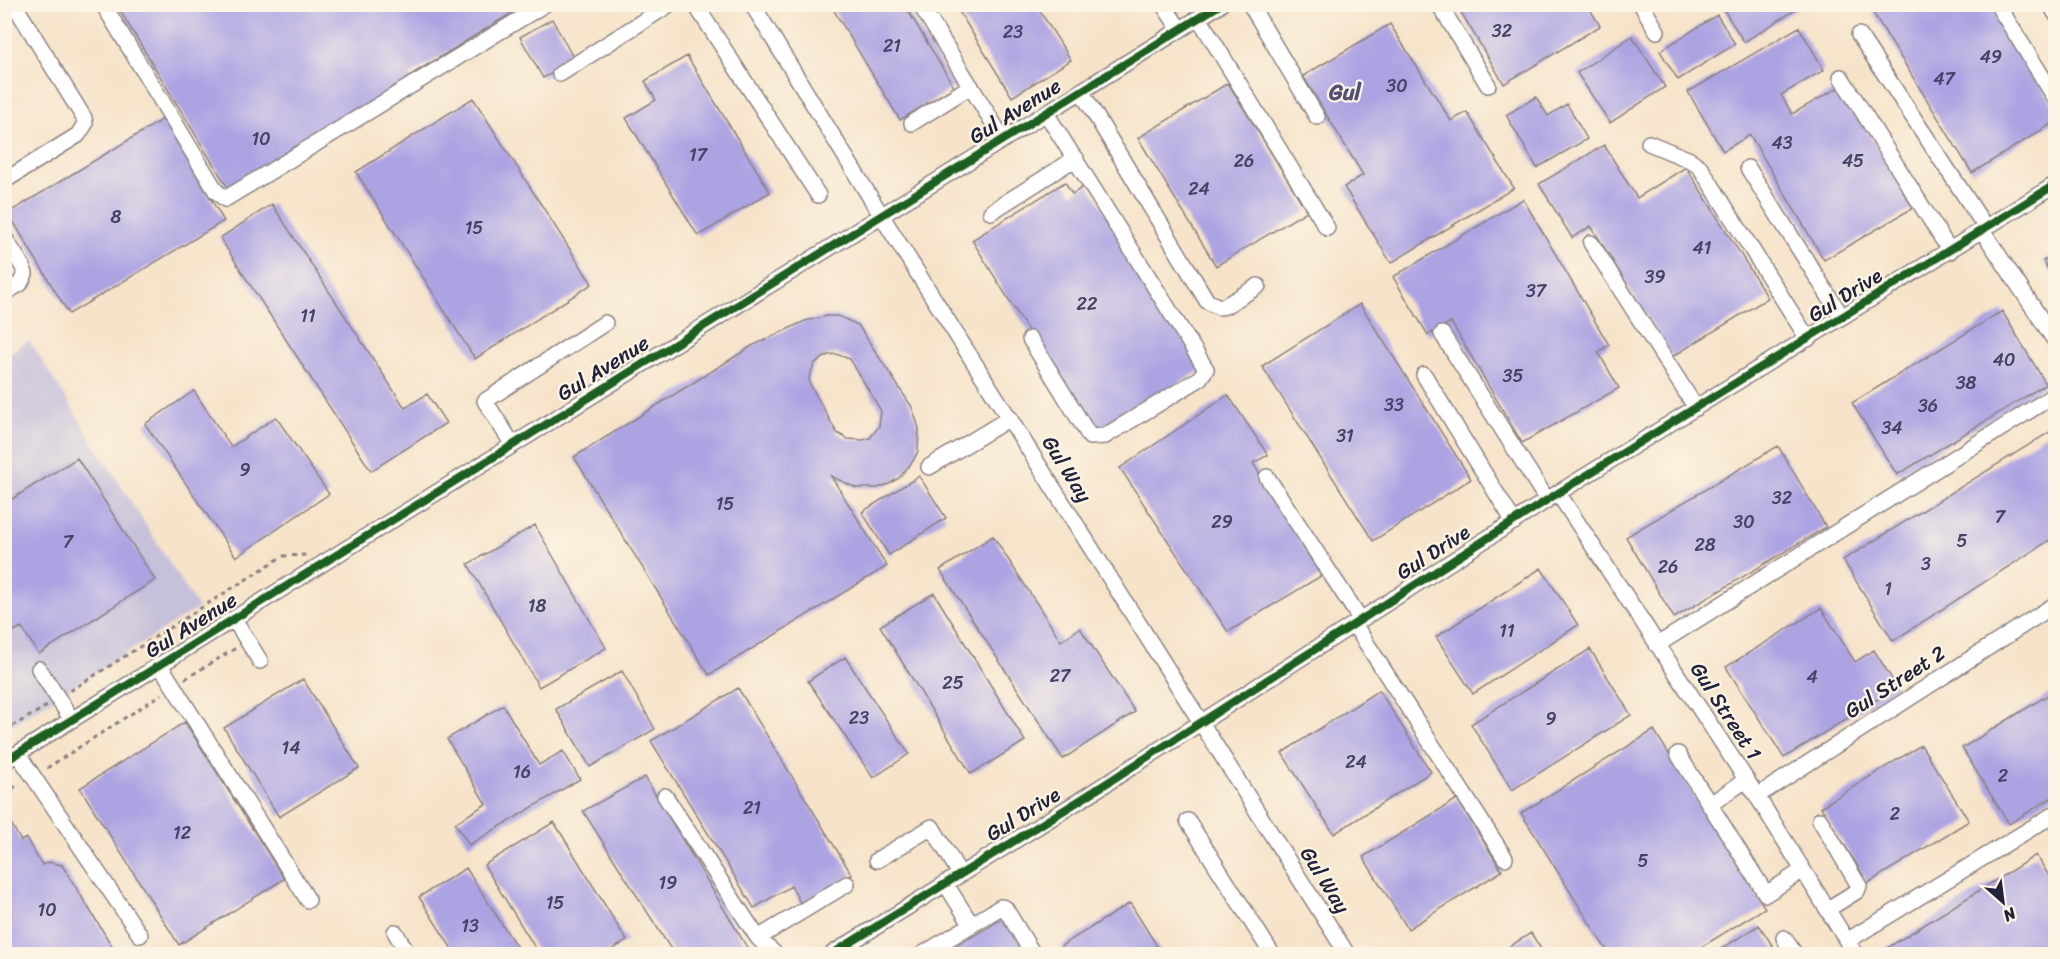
<svg xmlns="http://www.w3.org/2000/svg" width="2060" height="959" font-family="Sriracha,sans-serif">
<style>
.industrial{fill:#c6c0da}
.building{fill:#aca3e3;fill-rule:evenodd}
.lines{fill:none;stroke-linecap:round;stroke-linejoin:round}
.minor-casing{stroke:#8c8282;stroke-width:18}
.path{stroke:#8c8282;stroke-width:3;stroke-dasharray:4.5 4.5;stroke-linecap:butt}
.minor{stroke:#fff;stroke-width:15}
.cycleway-casing{stroke:#fcf5e5;stroke-width:11}
.cycleway{stroke:#1b5e20;stroke-width:8}
.labels{text-anchor:middle;dominant-baseline:central;stroke-width:4.5;stroke-linejoin:round;paint-order:stroke}
.number-label{font-size:18px;fill:#444265}
.street-label{font-size:21px;fill:#22223b;stroke:#fcf5e5}
.neighbourhood-label{font-size:22px;font-weight:bold;fill:#524f76;stroke:#fcf5e5}
</style>
<rect width="100%" height="100%" fill="#fcf5e5"/>
<filter id="ink" filterUnits="userSpaceOnUse"><feTurbulence type="fractalNoise" baseFrequency=".0167" numOctaves="2"/><feDisplacementMap in="SourceGraphic" scale="12" xChannelSelector="R" yChannelSelector="G"/><feConvolveMatrix kernelMatrix="1 2 1 2 8 2 1 2 1" color-interpolation-filters="sRGB"/></filter>
<filter id="wash" filterUnits="userSpaceOnUse"><feTurbulence type="fractalNoise" baseFrequency=".008" numOctaves="4" result="noise"/><feDisplacementMap in="SourceGraphic" scale="24" xChannelSelector="R" yChannelSelector="G"/><feGaussianBlur stdDeviation="1.35" result="paint"/><feColorMatrix in="noise" values="0 0 0 0 0 0 0 0 0 0 0 0 0 0 0 0 0 1.4 0 .05"/><feComposite in="paint" operator="in"/></filter>
<g filter="url(#wash)">
<rect width="100%" height="100%" fill="#f6e3c9"/>
<path class="industrial" d="M29 340 198 608 5 729V356Z"/>
<g id="blocks">
<path class="building" d="M116 4H526L409 76 414 84 232 195Z
M830 4H904L954 87 900 120Z
M1456 4H1587L1600 26 1504 84Z
M1720 4H1805L1744 42Z
M1882 4H1991L2056 109V121L1972 173 1872 11Z
M955 5H1036L1071 60 1012 97Z
M1717 15 1735 44 1678 80 1660 51Z
M552 19 575 61 543 78 520 37Z
M1390 24 1451 121 1467 112 1514 188 1391 263 1344 187 1363 175 1303 76Z
M1799 27 1824 70 1781 95 1792 114 1841 86 1913 208 1824 260 1750 135 1723 151 1688 92Z
M1632 36 1665 87 1610 123 1577 73Z
M687 56 770 192 698 236 626 118 656 100 645 81Z
M1228 83 1307 211 1216 266 1138 138Z
M1536 97 1548 116 1567 104 1587 139 1537 168 1506 115Z
M473 98 592 284 475 359 356 172Z
M163 119 224 221 69 314 8 213Z
M1604 145 1637 198 1686 167 1768 298 1672 357 1591 226 1572 238 1539 184Z
M1065 182 1072 194 1088 184 1203 369 1093 436 972 240Z
M1523 199 1609 345 1598 352 1619 388 1522 443 1451 322 1428 335 1393 277Z
M272 204 405 408 427 394 446 423 371 471 220 238Z
M2056 254V282L2043 261Z
M1360 304 1471 479 1373 541 1262 366Z
M2002 311 2046 384 1897 475 1852 403Z
M827 316H838L858 325 912 407 919 428 918 451 913 461 899 478 889 484 878 488H856L831 476 887 566 709 675 574 457 752 346 805 321ZM836 354 850 359 881 411 879 426 870 438 863 440 848 439 837 433 810 384 809 377 815 363 828 355Z
M194 391 231 447 276 417 329 494 236 557 145 424Z
M1228 395 1268 455 1253 463 1321 576 1228 632 1120 468Z
M2056 428V536L1893 641 1843 560Z
M1778 446 1826 527 1674 618 1626 537Z
M77 458 155 580 39 654 21 627 4 637V504Z
M919 476 946 518 889 555 862 512Z
M535 525 606 648 539 687 468 564Z
M993 536 1061 641 1080 628 1135 712 1063 759 940 570Z
M1541 568 1578 625 1473 694 1436 637Z
M934 593 1025 741 971 774 880 626Z
M1821 608 1855 662 1874 650 1897 687 1784 758 1726 667Z
M1590 649 1631 715 1512 790 1471 724Z
M845 657 909 754 873 778 808 681Z
M622 671 655 729 590 767 556 709Z
M303 679 359 768 279 817 224 728Z
M738 688 852 875 802 906 791 886 754 908 651 741Z
M1379 690 1431 772 1334 834 1282 753Z
M2056 690V795L2009 824 1962 748Z
M503 705 539 765 563 751 580 779 469 845 455 823 486 804 447 739Z
M185 722 284 879 179 945 80 788Z
M1654 730 1765 908 1690 954H1609L1521 813Z
M1921 745 1969 821 1868 883 1821 807Z
M645 777 751 954H674L583 811Z
M1457 799 1502 871 1408 929 1363 857Z
M9 820 21 841 26 838 42 865 49 862 62 865 117 954H4V822Z
M554 822 627 941 604 954H539L484 865Z
M2036 855 2056 887V949L2046 954H1891L1887 948Z
M466 868 521 954H455L419 897Z
M1130 903 1162 954H1067L1061 946Z
M1005 917 1028 954H943Z
M1759 925 1778 954H1713Z
M1531 933 1544 954H1497Z"/>
</g>
</g>
<g filter="url(#ink)">
<use href="#blocks" fill-opacity="0" stroke="#8c8282" stroke-width="1.5"/>
<g class="lines">
<defs>
<path id="minor" d="M103 4 216 191 225 199 545 4
M695 4 818 195
M752 4 881 215 1347 954
M920 4 1003 139
M1163 4 1180 30
M1250 4 1317 117
M1439 4 1488 85
M1641 4 1657 31
M1997 4 2056 99
M2050 4 2056 14
M1199 18 1327 228
M1859 35 1986 228
M560 74 670 4
M1841 77 1950 251
M1081 91 1207 301 1219 307 1225 306 1258 286
M912 123 971 86
M1649 143 1690 160 1700 167 1808 339
M1748 168 1842 317
M4 181 78 135 85 124 84 118 14 4
M991 212 1076 158
M1982 230 2056 342
M4 237 23 267 25 274 20 284 4 293
M1591 243 1696 408
M1442 334 1547 500
M1030 339 1090 437 1105 436 1199 379 1206 369 1046 113
M1424 375 1514 522
M513 445 485 401 605 323
M929 467 1010 418
M1267 477 1361 620
M1558 493 1757 796 1855 954
M234 619 260 661
M1354 624 1505 858
M1657 645 2056 394
M160 665 308 900
M39 669 72 720
M18 754 140 935
M1678 754 1766 894 1803 870
M4 762 1221 4
M665 796 758 938 775 954
M1757 796 2056 604
M1709 805 1746 780
M1820 820 1859 886 1857 891 1828 909
M1188 821 1272 954
M877 860 932 827 960 874
M945 883 971 924
M395 932 408 954
M758 938 847 884
M1784 938 1795 954
M1847 941 2056 813
M832 954 1082 799 1558 493 2056 184
M923 954 1001 907 1005 908 1033 954"/>
</defs>
<use href="#minor" class="minor-casing"/>
<path class="path" d="M185 679 236 648
M70 691 283 556 306 555
M4 731 47 706
M47 768 162 694
M4 793 20 784"/>
<use href="#minor" class="minor"/>
<defs>
<path id="cycleway" d="M4 762 1221 4
M832 954 1082 799 1558 493 2056 184"/>
</defs>
<use href="#cycleway" class="cycleway-casing"/>
<use href="#cycleway" class="cycleway"/>
</g>
</g>
<g class="labels">
<g class="number-label">
<text x="1502" y="31">32</text>
<text x="1013" y="32">23</text>
<text x="892" y="46">21</text>
<text x="1991" y="57">49</text>
<text x="1944" y="79">47</text>
<text x="1397" y="86">30</text>
<text x="261" y="139">10</text>
<text x="1782" y="143">43</text>
<text x="698" y="155">17</text>
<text x="1244" y="161">26</text>
<text x="1853" y="161">45</text>
<text x="1199" y="189">24</text>
<text x="116" y="217">8</text>
<text x="474" y="228">15</text>
<text x="1702" y="248">41</text>
<text x="1655" y="277">39</text>
<text x="1536" y="291">37</text>
<text x="1087" y="304">22</text>
<text x="308" y="316">11</text>
<text x="2004" y="360">40</text>
<text x="1513" y="376">35</text>
<text x="1966" y="383">38</text>
<text x="1394" y="405">33</text>
<text x="1928" y="406">36</text>
<text x="1892" y="428">34</text>
<text x="1345" y="436">31</text>
<text x="245" y="470">9</text>
<text x="1782" y="498">32</text>
<text x="725" y="504">15</text>
<text x="2000" y="517">7</text>
<text x="1222" y="522">29</text>
<text x="1744" y="522">30</text>
<text x="1962" y="541">5</text>
<text x="68" y="542">7</text>
<text x="1705" y="545">28</text>
<text x="1926" y="564">3</text>
<text x="1668" y="567">26</text>
<text x="1888" y="589">1</text>
<text x="537" y="606">18</text>
<text x="1507" y="631">11</text>
<text x="1060" y="676">27</text>
<text x="1812" y="677">4</text>
<text x="953" y="683">25</text>
<text x="859" y="718">23</text>
<text x="1551" y="719">9</text>
<text x="291" y="748">14</text>
<text x="1356" y="762">24</text>
<text x="522" y="772">16</text>
<text x="2003" y="776">2</text>
<text x="752" y="808">21</text>
<text x="1895" y="814">2</text>
<text x="182" y="833">12</text>
<text x="1643" y="861">5</text>
<text x="668" y="883">19</text>
<text x="555" y="903">15</text>
<text x="47" y="910">10</text>
<text x="470" y="926">13</text>
</g>
<g class="street-label">
<text transform="translate(1015 111) rotate(-32)">Gul Avenue</text>
<text transform="translate(1845 295) rotate(-32)">Gul Drive</text>
<text transform="translate(603 368) rotate(-32)">Gul Avenue</text>
<text transform="translate(1067 469) rotate(58)">Gul Way</text>
<text transform="translate(1433 552) rotate(-33)">Gul Drive</text>
<text transform="translate(191 625) rotate(-32)">Gul Avenue</text>
<text transform="translate(1895 682) rotate(-33)">Gul Street 2</text>
<text transform="translate(1726 711) rotate(57)">Gul Street 1</text>
<text transform="translate(1023 814) rotate(-32)">Gul Drive</text>
<text transform="translate(1325 880) rotate(58)">Gul Way</text>
</g>
<g class="neighbourhood-label">
<text x="1345" y="92">Gul</text>
</g>
</g>
<rect width="2060" height="959" fill="none" stroke="#fcf5e5" stroke-width="24"/>
<g transform="translate(2003 902) rotate(152)" stroke="#fcf5e5" stroke-width="4.5" paint-order="stroke">
<path d="M0-4.5L10 22L0 15L-10 22Z" fill="#22223b"/>
<text y="-9" font-size="16" font-weight="bold" text-anchor="middle" fill="#22223b">N</text>
</g>
</svg>
